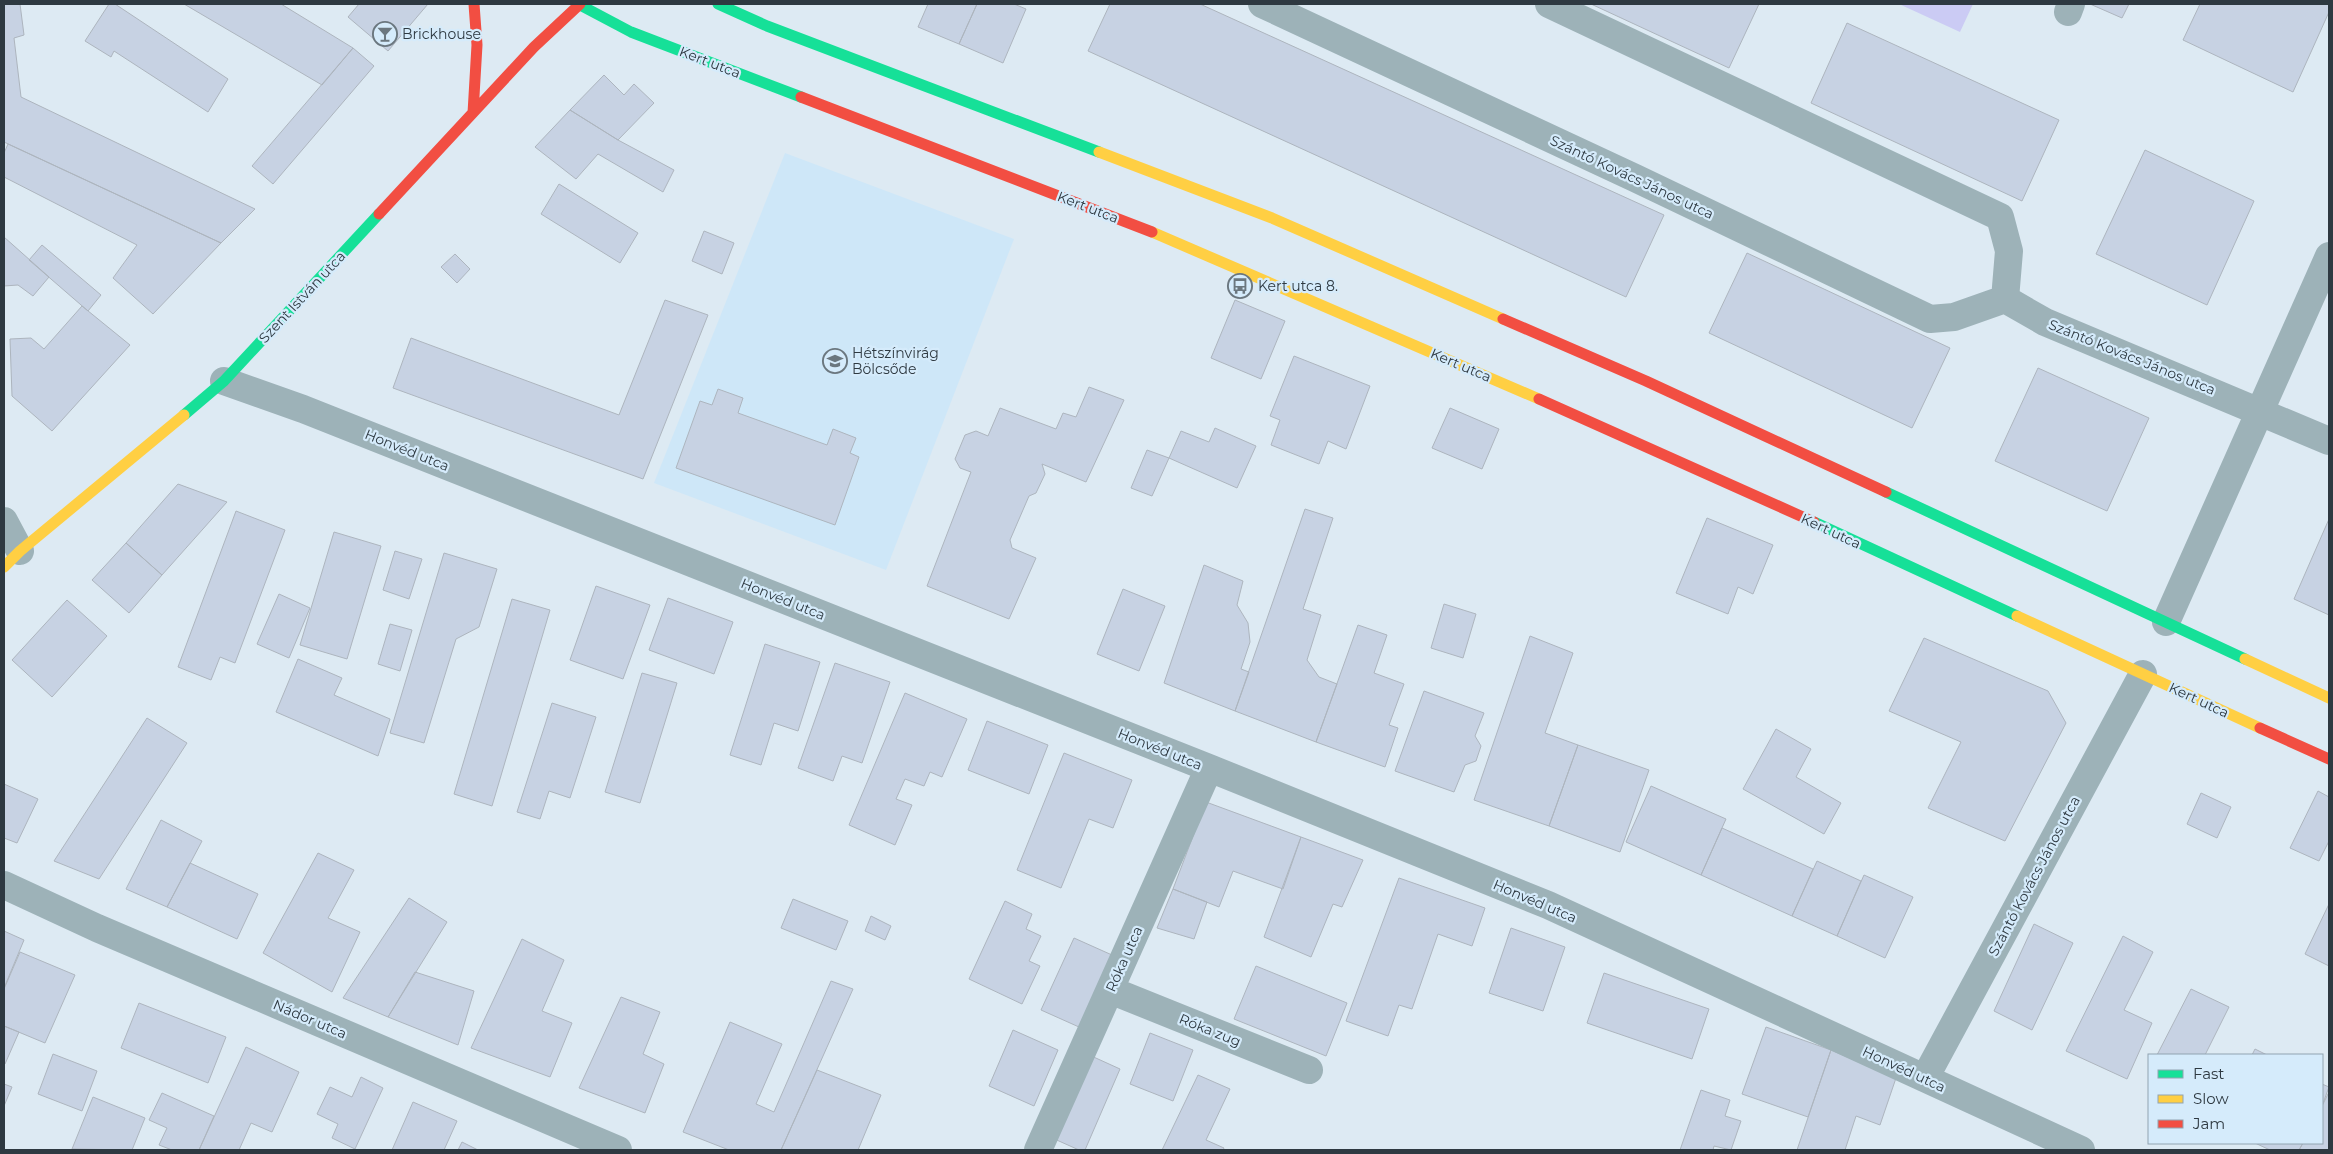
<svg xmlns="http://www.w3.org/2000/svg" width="2333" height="1154" font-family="Montserrat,sans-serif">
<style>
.built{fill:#cee7f8}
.green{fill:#cbcbf4}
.building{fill:#c7d2e3;stroke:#adb5be}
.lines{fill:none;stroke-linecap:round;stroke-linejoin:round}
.street{stroke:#9db2b8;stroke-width:28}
.fast{stroke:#16e098;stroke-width:11}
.slow{stroke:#ffcf43;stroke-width:11}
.jam{stroke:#f24e42;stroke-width:11}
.labels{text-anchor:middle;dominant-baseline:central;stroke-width:4.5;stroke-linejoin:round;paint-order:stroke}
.poi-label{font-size:14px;fill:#2e3941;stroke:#d5ebfb;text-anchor:start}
.street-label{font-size:14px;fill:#2e3941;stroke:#d5ebfb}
</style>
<rect width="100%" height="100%" fill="#ddeaf3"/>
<path class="built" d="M785 153 1014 239 886 570 654 483Z"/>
<path class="green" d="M1899 4H1973L1960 32Z"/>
<path class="building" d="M4 4H20L24 35 14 38 21 97 255 209 221 243 4 142Z
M109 4H115L228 79 208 112 114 51 111 57 85 41Z
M184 4H281L353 48 322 85Z
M359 4H428L388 51 348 17Z
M928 4H977L959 44 918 27Z
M977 4H1014L1026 9 1003 63 959 44Z
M1110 4H1200L1664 215 1626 297 1088 51Z
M1591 4H1759L1729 68Z
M2090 4H2129L2122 18Z
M2200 4H2329V12L2293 92 2183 40Z
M1847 23 2059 120 2022 201 1811 103Z
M353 48 374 66 273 184 252 166Z
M604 75 624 95 634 84 654 103 618 140 570 110Z
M570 110 618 140 674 170 663 192 598 154 576 179 535 147Z
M8 144 221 243 153 314 113 278 137 245 4 177V153Z
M2145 150 2254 201 2207 305 2096 254Z
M559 184 638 233 620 263 541 214Z
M704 231 734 243 722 274 692 261Z
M4 237 49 277 33 296 18 285 4 286Z
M42 245 101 295 88 311 29 260Z
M1747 253 1950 348 1912 428 1709 333Z
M455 254 470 269 457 283 441 267Z
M665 300 708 315 643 479 393 388 411 338 619 415Z
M1235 300 1285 321 1261 379 1211 358Z
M82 306 130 345 52 431 12 396 10 339 31 338 44 349Z
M1294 356 1370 386 1346 449 1328 441 1319 464 1271 445 1280 420 1270 416Z
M2038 368 2149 418 2107 511 1995 461Z
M1089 387 1124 400 1086 482 1042 464 1045 474 1036 493 1029 496 1010 540 1012 548 1036 558 1009 619 927 586 971 472 960 468 955 459 965 435 976 431 988 436 1000 408 1056 429 1063 413 1076 417Z
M718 389 743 398 738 413 827 445 833 429 856 438 850 453 859 457 835 525 676 468 700 401 712 405Z
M1450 408 1499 429 1482 469 1432 448Z
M1215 428 1256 446 1237 488 1169 458 1181 431 1209 442Z
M1147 450 1169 458 1152 496 1131 488Z
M178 484 227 502 162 575 126 543Z
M1305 509 1333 518 1303 609 1321 615 1307 660 1319 677 1337 684 1316 742 1235 711Z
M236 511 285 530 235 663 220 657 211 680 178 667Z
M1707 518 1773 545 1753 594 1738 587 1728 614 1676 593Z
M2329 519V615L2294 599Z
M334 532 381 546 347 659 300 645Z
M126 543 162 575 129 613 92 580Z
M395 551 422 559 409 599 383 590Z
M444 553 497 569 479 627 456 639 424 743 390 733Z
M1204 565 1243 581 1237 605 1248 623 1250 642 1241 669 1249 672 1235 711 1164 683Z
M596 586 650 605 623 679 570 660Z
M1123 589 1165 606 1139 671 1097 654Z
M279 594 310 608 289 658 257 644Z
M668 598 733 622 714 674 649 650Z
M512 599 550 610 492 806 454 794Z
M67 600 107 636 52 697 12 660Z
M1444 604 1476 614 1463 658 1431 648Z
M390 624 412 630 400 671 378 664Z
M1358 625 1387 635 1374 673 1404 684 1389 725 1398 728 1385 767 1316 742Z
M1530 636 1573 653 1545 733 1578 745 1549 826 1474 800Z
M1924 638 2048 691 2066 723 2005 841 1928 808 1961 742 1889 711Z
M765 644 820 662 798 731 774 723 761 765 730 755Z
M298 659 342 678 334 695 390 719 378 756 276 712Z
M835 663 890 682 862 763 842 756 833 781 798 768Z
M642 673 677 683 640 803 605 792Z
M1424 691 1484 713 1475 736 1481 746 1476 761 1465 765 1454 792 1395 771Z
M905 693 967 719 942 777 930 772 924 786 905 779 896 799 912 805 895 845 849 825Z
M552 703 596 717 570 798 549 791 540 819 517 812Z
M147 718 187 743 99 879 54 861Z
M987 721 1048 745 1029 794 968 770Z
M1776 729 1811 749 1796 777 1841 803 1824 834 1743 789Z
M1578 745 1649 770 1620 852 1549 826Z
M1064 753 1132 780 1113 828 1089 819 1061 888 1017 870Z
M4 784 38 799 17 843 4 838Z
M1651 786 1726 819 1701 875 1626 842Z
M2318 791 2329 797V841L2319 861 2290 848Z
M2201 793 2231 807 2217 838 2187 824Z
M1206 802 1301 837 1283 889 1233 871 1219 907 1173 889Z
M161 820 202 841 167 907 126 889Z
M1722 828 1813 869 1792 916 1701 875Z
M1301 837 1363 860 1342 907 1333 904 1311 957 1264 937Z
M318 853 354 870 328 918 360 932 332 992 263 953Z
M1817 861 1861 881 1837 936 1792 916Z
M190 863 258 894 237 939 167 907Z
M1864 875 1913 897 1885 958 1837 936Z
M1399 878 1485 908 1472 946 1438 934 1412 1009 1399 1005 1388 1036 1346 1021Z
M1173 889 1207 902 1194 939 1157 928Z
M409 898 447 922 388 1017 343 998Z
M793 899 848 921 836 950 781 928Z
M1005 901 1032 914 1026 929 1041 936 1029 961 1040 966 1022 1004 969 979Z
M2329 904V966L2305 954Z
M871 916 891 926 885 940 865 931Z
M2034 924 2073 943 2032 1030 1994 1011Z
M1511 928 1565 947 1543 1011 1489 993Z
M4 931 24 940 4 988Z
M2123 936 2153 952 2124 1010 2152 1023 2127 1079 2066 1051Z
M1074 938 1112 955 1079 1027 1041 1010Z
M522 939 564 960 542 1011 572 1023 550 1077 471 1048Z
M20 952 75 975 45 1043 4 1026V989Z
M1256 966 1347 1003 1326 1056 1234 1019Z
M415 972 474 991 458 1045 388 1017Z
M1604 973 1709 1009 1692 1059 1587 1023Z
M831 981 853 989 781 1150H729L683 1132 730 1022 782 1044 756 1104 774 1112Z
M2191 989 2229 1007 2205 1055H2157Z
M621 997 660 1012 643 1054 664 1064 645 1113 579 1088Z
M139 1003 226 1037 208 1083 121 1048Z
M4 1026 19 1032 5 1064H4Z
M1766 1027 1831 1050 1808 1117 1742 1094Z
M1013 1030 1058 1050 1034 1106 989 1086Z
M1150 1033 1193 1050 1173 1101 1130 1084Z
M246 1047 299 1072 272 1132 251 1123 239 1150H199Z
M2255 1049 2267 1055H2252Z
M1831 1050 1896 1078 1880 1125 1856 1116 1845 1150H1797Z
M53 1054 97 1071 82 1111 38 1094Z
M1087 1054 1120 1069 1085 1150H1079L1050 1137Z
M817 1070 881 1095 858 1150H781Z
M1198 1075 1230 1089 1206 1140 1224 1148 1223 1150H1162Z
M361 1077 383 1088 355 1149 332 1138 338 1124 317 1114 330 1087 352 1097Z
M4 1084 12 1087 4 1106Z
M2322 1084 2329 1087 2322 1106Z
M1701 1090 1730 1100 1725 1116 1741 1121 1731 1150 1714 1146 1713 1150H1680Z
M2329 1092V1150H2299L2303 1143H2322V1106Z
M162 1093 214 1116 199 1150H172L159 1145 167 1128 149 1120Z
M93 1097 145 1118 132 1150 72 1149Z
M413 1102 457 1121 444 1150H392Z
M462 1142 478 1150H458Z
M2255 1143H2303L2299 1150H2270Z"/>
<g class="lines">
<path class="street" d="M1262 4 1635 178 1930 319 1954 317 2005 299 2045 322 2329 441
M1549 4 2000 217 2009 251 2005 299
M2068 12 2071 4
M224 381 303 409 1209 768 1548 905 2081 1150
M4 521 20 551
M2166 622 2329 256
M4 885 97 928 618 1150
M1110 990 1309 1070
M1925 1078 2143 674
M1038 1150 1209 768"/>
<path class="fast" d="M578 4 631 32 801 97
M718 4 767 26 1099 152
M184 415 224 381 379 214
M1886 492 2245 659
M1814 522 2017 616"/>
<path class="slow" d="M1099 152 1272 218 1503 319
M1152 232 1539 399
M4 567 20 551 184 415
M2017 616 2260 728
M2245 659 2329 698"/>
<path class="jam" d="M801 97 1152 232
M473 113 477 45 474 4
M379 214 534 47 580 4
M1503 319 1646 381 1886 492
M1539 399 1814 522
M2260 728 2329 759"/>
</g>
<defs>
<symbol id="bar-ring" viewBox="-11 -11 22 22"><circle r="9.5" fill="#d5ebfb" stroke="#6b777f" stroke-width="1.5"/><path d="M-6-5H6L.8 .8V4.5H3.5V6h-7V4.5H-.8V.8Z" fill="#6b777f"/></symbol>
<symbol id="bus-ring" viewBox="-11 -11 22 22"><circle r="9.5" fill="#d5ebfb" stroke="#6b777f" stroke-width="1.5"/><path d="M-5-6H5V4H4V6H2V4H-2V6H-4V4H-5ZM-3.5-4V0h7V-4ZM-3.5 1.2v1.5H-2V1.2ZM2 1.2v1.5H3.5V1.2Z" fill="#6b777f"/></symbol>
<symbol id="school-ring" viewBox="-11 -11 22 22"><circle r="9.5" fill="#d5ebfb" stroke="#6b777f" stroke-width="1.5"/><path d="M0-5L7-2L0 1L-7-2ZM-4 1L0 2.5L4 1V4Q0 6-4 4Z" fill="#6b777f"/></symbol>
</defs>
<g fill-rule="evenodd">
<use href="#bar-ring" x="371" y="20" width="28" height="28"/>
<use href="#bus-ring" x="1226" y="272" width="28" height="28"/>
<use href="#school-ring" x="821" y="347" width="28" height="28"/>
</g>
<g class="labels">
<g class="poi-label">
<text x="402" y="34">Brickhouse</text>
<text x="1258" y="286">Kert utca 8.</text>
<text x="852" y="353">Hétszínvirág<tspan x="852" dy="16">Bölcsőde</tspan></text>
</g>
<g class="street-label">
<text transform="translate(710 62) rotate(21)">Kert utca</text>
<text transform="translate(1632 177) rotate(25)">Szántó Kovács János utca</text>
<text transform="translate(1088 207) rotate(21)">Kert utca</text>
<text transform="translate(302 297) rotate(-47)">Szent István utca</text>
<text transform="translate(2132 357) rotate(22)">Szántó Kovács János utca</text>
<text transform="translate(1461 365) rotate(23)">Kert utca</text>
<text transform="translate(407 450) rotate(22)">Honvéd utca</text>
<text transform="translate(1831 531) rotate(25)">Kert utca</text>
<text transform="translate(783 599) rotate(22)">Honvéd utca</text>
<text transform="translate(2199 700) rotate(25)">Kert utca</text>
<text transform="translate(1160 749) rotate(22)">Honvéd utca</text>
<text transform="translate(2034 876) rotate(-62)">Szántó Kovács János utca</text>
<text transform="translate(1535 901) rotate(23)">Honvéd utca</text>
<text transform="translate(1124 959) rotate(-66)">Róka utca</text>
<text transform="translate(310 1019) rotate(23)">Nádor utca</text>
<text transform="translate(1210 1030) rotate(22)">Róka zug</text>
<text transform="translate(1904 1069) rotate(25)">Honvéd utca</text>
</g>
</g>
<rect width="2333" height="1154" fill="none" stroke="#2e3941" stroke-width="10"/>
<rect x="2148" y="1054" width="175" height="90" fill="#d5ebfb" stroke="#92a4b1"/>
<rect x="2158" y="1070" width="25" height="8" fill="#16e098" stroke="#92a4b1"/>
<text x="2193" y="1079" font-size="15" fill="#2e3941">Fast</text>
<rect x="2158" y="1095" width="25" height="8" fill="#ffcf43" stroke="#92a4b1"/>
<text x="2193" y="1104" font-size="15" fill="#2e3941">Slow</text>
<rect x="2158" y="1120" width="25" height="8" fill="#f24e42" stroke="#92a4b1"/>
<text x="2193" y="1129" font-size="15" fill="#2e3941">Jam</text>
</svg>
